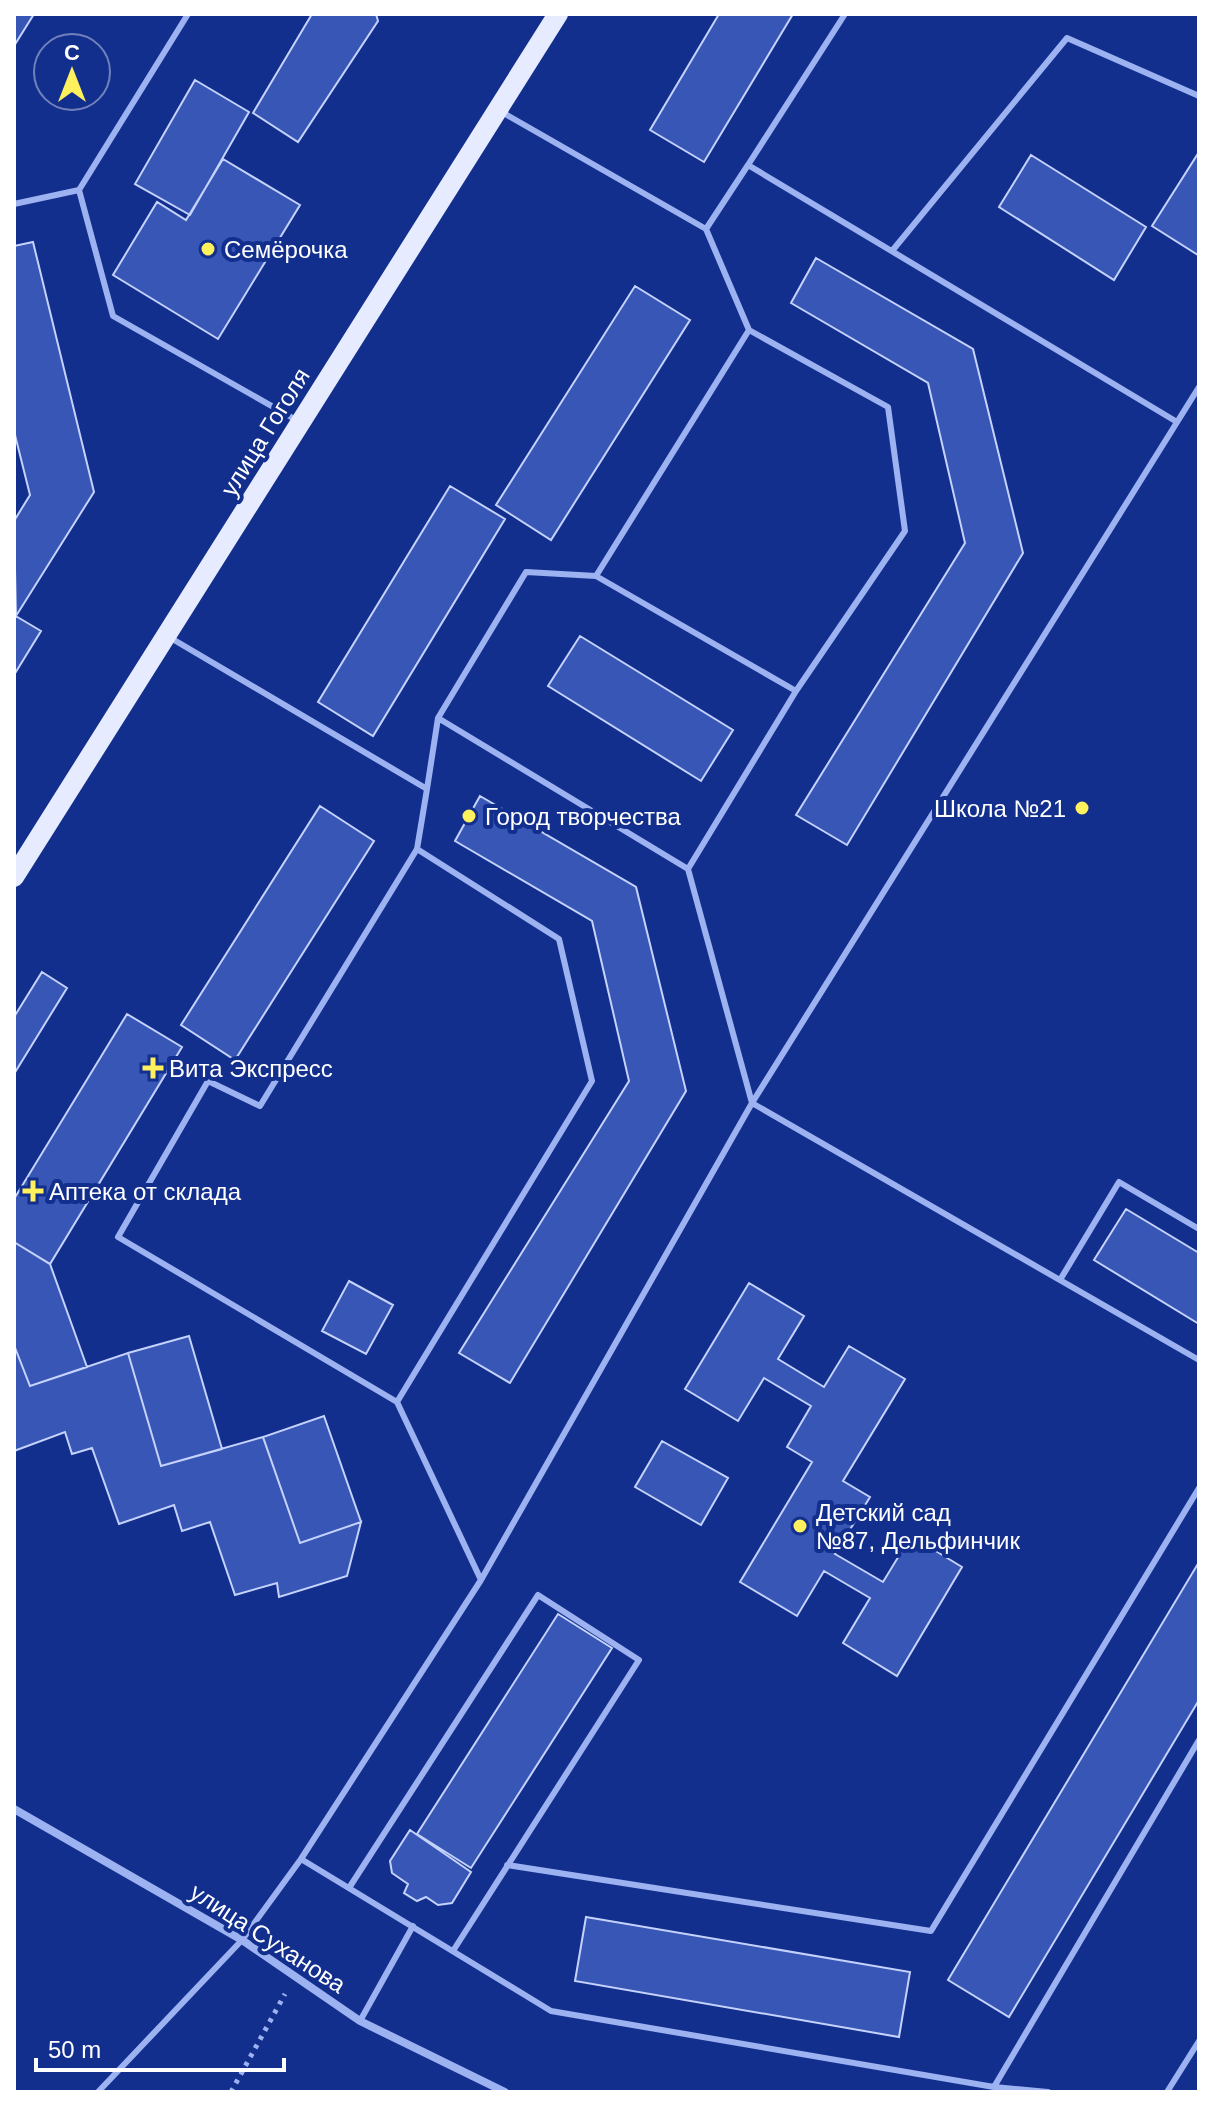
<svg xmlns="http://www.w3.org/2000/svg" width="1213" height="2106" font-family="Arial,sans-serif">
<style>
.building{fill:#3756b5;stroke:#c4d2fc;stroke-width:2}
.lines{fill:none;stroke-linecap:round;stroke-linejoin:round}
.path{stroke:#9db2f1;stroke-width:5;stroke-dasharray:4 6;stroke-linecap:butt}
.lane{stroke:#9db2f1;stroke-width:6}
.street{stroke:#9db2f1;stroke-width:8}
.primary{stroke:#e7ebff;stroke-width:20}
.poi-dot{fill:#fff15d;stroke:#132f8e;stroke-width:3}
.labels{text-anchor:middle;dominant-baseline:central;stroke-width:8;stroke-linejoin:round;paint-order:stroke}
.poi-label{font-size:24px;fill:#fff;stroke:#132f8e;text-anchor:start}
.street-label{font-size:24px;fill:#fff;stroke:#132f8e}
</style>
<rect width="100%" height="100%" fill="#132f8e"/>
<path class="building" d="M14 14H34L14 46Z
M312 14H376L378 21 298 142 253 113Z
M719 14H793L704 162 650 130Z
M195 80 249 112 190 215 135 184Z
M1199 152V254L1198 255 1152 226Z
M1031 155 1146 227 1114 280 999 207Z
M223 159 300 205 218 339 113 275 157 202 186 220Z
M33 242 94 492 16 616 14 521 30 495 14 431V246Z
M816 258 973 349 1023 553 847 845 796 815 965 543 928 383 791 303Z
M635 286 690 320 551 540 496 505Z
M450 486 505 519 373 736 318 702Z
M14 615 41 631 14 675Z
M580 636 733 730 701 781 548 686Z
M480 796 636 887 686 1091 510 1383 459 1353 629 1081 592 921 455 841Z
M320 806 374 841 235 1060 181 1025Z
M42 972 67 988 14 1074V1017Z
M127 1014 182 1047 50 1264 14 1242V1199Z
M1126 1209 1199 1253V1324L1094 1260Z
M14 1242 50 1264 87 1367 30 1386 14 1345Z
M349 1281 393 1305 366 1354 322 1331Z
M749 1283 804 1316 778 1359 824 1387 849 1346 905 1379 843 1481 870 1497 835 1554 883 1582 911 1536 962 1567 897 1676 843 1643 870 1598 824 1571 797 1616 740 1582 812 1462 787 1447 811 1406 764 1378 738 1421 685 1389Z
M189 1336 222 1449 161 1466 128 1353Z
M14 1345 30 1386 128 1353 161 1466 263 1437 300 1543 361 1522 347 1576 279 1597 277 1583 235 1595 210 1522 182 1531 174 1505 119 1524 92 1448 72 1454 65 1432 14 1451Z
M324 1416 361 1522 300 1543 263 1437Z
M662 1441 728 1478 701 1525 635 1487Z
M1199 1562V1700L1009 2017 948 1980Z
M558 1614 612 1648 471 1868 417 1834Z
M410 1830 471 1872 452 1903 438 1905 426 1897 417 1901 404 1893 408 1884 392 1873 390 1861Z
M586 1917 910 1972 899 2037 575 1981Z"/>
<g class="lines">
<path class="path" d="M231 2092 285 1994"/>
<path class="lane" d="M188 14 79 190 113 316 298 421
M500 111 706 229 749 330
M748 165 845 14
M14 204 79 190
M706 229 748 165 1177 422
M892 251 1067 38 1199 96
M596 576 749 330 888 407 905 531 796 691
M169 637 427 789 417 849 260 1106 208 1081 118 1237 397 1402
M427 789 438 718
M688 869 796 691 596 576 526 572 438 718 688 869 752 1103 1199 1360
M1060 1280 1119 1182 1199 1229
M481 1580 752 1103 1199 387
M301 1859 551 2011 994 2087 1048 2092
M507 1865 931 1931 1199 1488
M349 1888 538 1595 639 1660 453 1951
M360 2021 413 1926
M98 2092 242 1940 301 1859 481 1580 397 1402 592 1081 559 939 417 849
M991 2092 1199 1740
M1167 2092 1199 2041"/>
<path class="street" d="M14 1809 242 1940 360 2021 505 2092"/>
<path class="primary" d="M14 877 558 14"/>
</g>
<g class="poi-dot">
<circle cx="208" cy="249" r="8"/>
<circle cx="1082" cy="808" r="8"/>
<circle cx="469" cy="816" r="8"/>
<path d="M149 1056h8v8h8v8h-8v8h-8v-8h-8v-8h8z"/>
<path d="M29 1179h8v8h8v8h-8v8h-8v-8h-8v-8h8z"/>
<circle cx="800" cy="1526" r="8"/>
</g>
<g class="labels">
<g class="poi-label">
<text x="224" y="249">Семёрочка</text>
<text x="1066" y="808" text-anchor="end">Школа №21</text>
<text x="485" y="816">Город творчества</text>
<text x="169" y="1068">Вита Экспресс</text>
<text x="49" y="1191">Аптека от склада</text>
<text x="816" y="1512">Детский сад<tspan x="816" dy="28">№87, Дельфинчик</tspan></text>
</g>
<g class="street-label">
<text transform="translate(265 432) rotate(-58)">улица Гоголя</text>
<text transform="translate(268 1938) rotate(33)">улица Суханова</text>
</g>
</g>
<rect width="1213" height="2106" fill="none" stroke="#ffffff" stroke-width="32"/>
<g transform="translate(72 72)"><circle r="38" fill="#132f8e" stroke="#7182bb" stroke-width="2"/>
<path d="M0-6L14 30L0 20L-14 30Z" fill="#fff15d"/>
<text y="-12" font-size="22" font-weight="bold" text-anchor="middle" fill="#ffffff">С</text>
</g>
<path d="M36 2058v12h248v-12" fill="none" stroke="#ffffff" stroke-width="4"/>
<text x="48" y="2058" font-size="24" fill="#ffffff" stroke="#132f8e" stroke-width="6" paint-order="stroke">50 m</text>
</svg>
